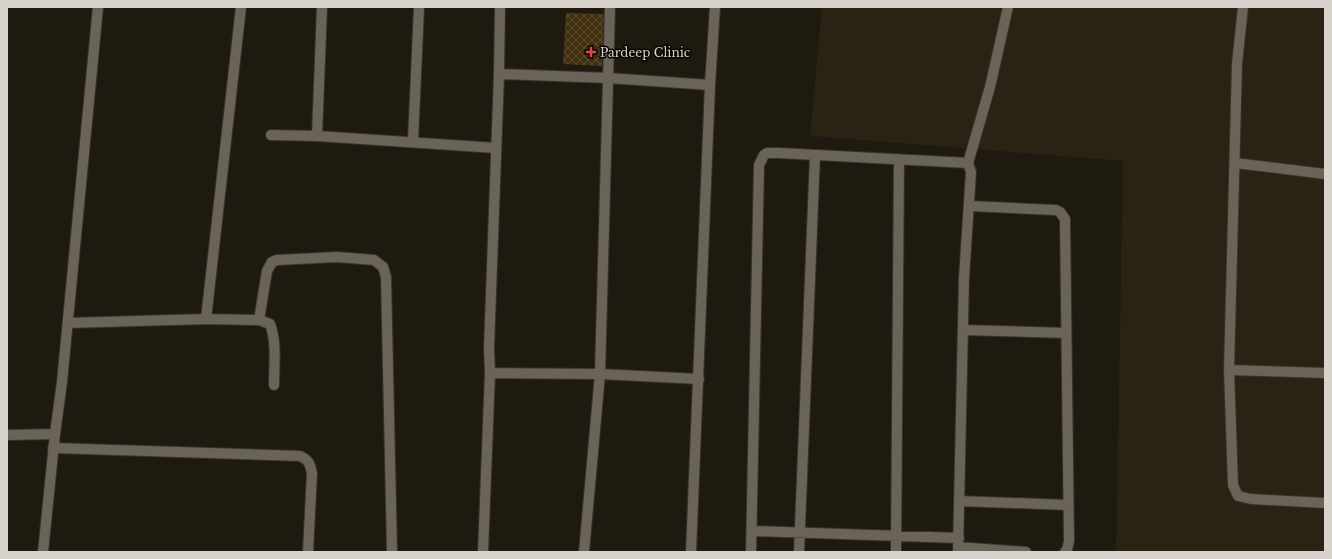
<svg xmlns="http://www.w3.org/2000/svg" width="1332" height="559" font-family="'Libre Baskerville',serif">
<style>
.built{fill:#2a2212}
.building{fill:url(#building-cross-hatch)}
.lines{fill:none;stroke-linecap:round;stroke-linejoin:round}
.lane-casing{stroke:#37332e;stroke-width:12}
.street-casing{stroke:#37332e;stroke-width:12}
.lane{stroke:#6a6357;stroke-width:10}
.street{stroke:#6a6357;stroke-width:10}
.health-dot{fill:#e0444e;stroke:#070603;stroke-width:1.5}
.labels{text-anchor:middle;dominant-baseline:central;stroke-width:3;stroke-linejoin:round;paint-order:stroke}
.poi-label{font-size:12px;fill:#d8d4cd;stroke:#070603;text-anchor:start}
</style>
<defs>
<pattern id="building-cross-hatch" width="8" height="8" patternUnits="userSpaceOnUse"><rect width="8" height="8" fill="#423110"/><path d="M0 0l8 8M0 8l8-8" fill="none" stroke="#5d4e32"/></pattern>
</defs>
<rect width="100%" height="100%" fill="#1f1a10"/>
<path class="built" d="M822 7H1325V552H1116L1123 161 810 136Z"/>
<path class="building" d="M566 13 604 14 602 66 563 64Z"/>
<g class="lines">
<defs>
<path id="lane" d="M1243 7 1237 64 1229 370 1233 485 1238 496 1251 499 1325 503
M968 163 990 87 1008 7
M1235 163 1325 174
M1229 370 1325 373"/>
<path id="street" d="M499 74 608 78 710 85
M271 135 317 136 496 148
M317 136 322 7
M413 141 419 7
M970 206 1056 210 1060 212 1065 219 1069 541 1067 550 1065 552
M206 319 259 320 270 324C277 343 274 365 274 385
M259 320 267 271 272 262 277 260 337 257 374 260 383 267 386 277 392 552
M68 323 206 319 241 7
M963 330 1066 333
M490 373 600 374 699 379
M7 435 55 434
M53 448 300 456C309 460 310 464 312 473L308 552
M959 501 1068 505
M752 531 959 538
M958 547 1026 552
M43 552 55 434 62 382 98 7
M483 552 490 373 489 348 499 74 500 7
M584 552 600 374 610 7
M691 552 710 85 715 7
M751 552 759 165 764 155 767 153H779L968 163 971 172 964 278 958 552
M799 552 815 155
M896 552 899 159"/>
</defs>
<use href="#lane" class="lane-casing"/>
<use href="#street" class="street-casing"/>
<use href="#lane" class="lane"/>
<use href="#street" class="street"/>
</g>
<path class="health-dot" d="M589 46h4v4h4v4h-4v4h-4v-4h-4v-4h4z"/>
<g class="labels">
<g class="poi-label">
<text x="600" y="52">Pardeep Clinic</text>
</g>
</g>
<rect width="1332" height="559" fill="none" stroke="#d8d4cd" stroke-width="16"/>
</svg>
